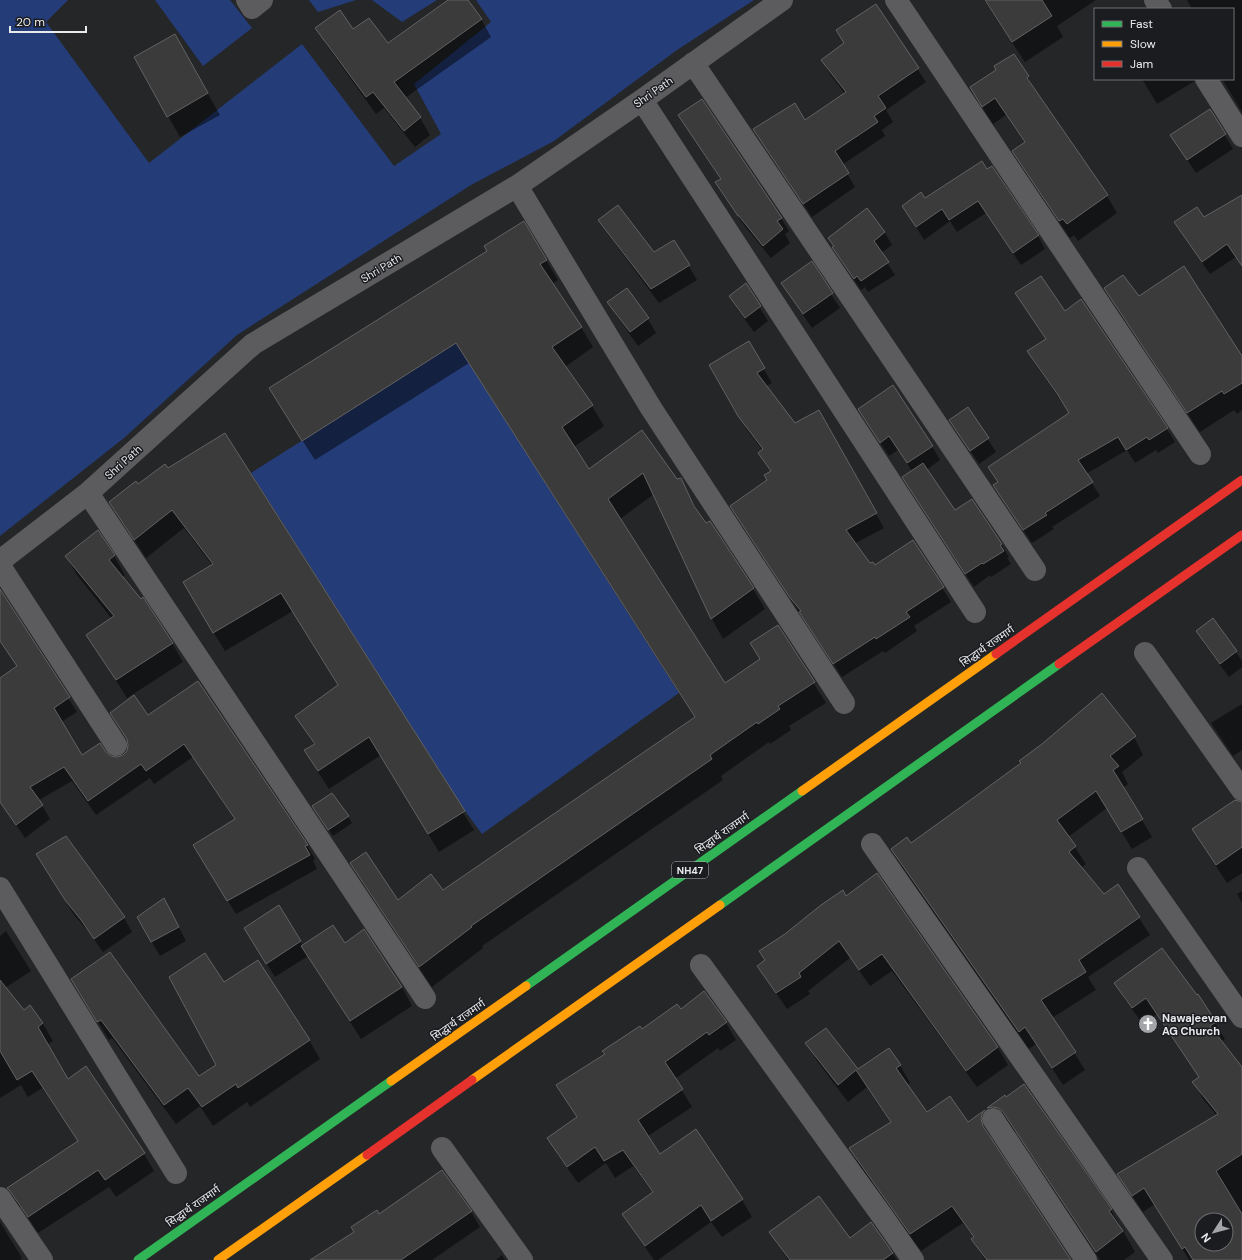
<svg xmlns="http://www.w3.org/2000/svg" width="1242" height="1260" font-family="'DM Sans','Noto Sans Devanagari',sans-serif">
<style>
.green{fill:#243c77}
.shadow{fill:#0007;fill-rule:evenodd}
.building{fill:#3c3b3c;stroke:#636263;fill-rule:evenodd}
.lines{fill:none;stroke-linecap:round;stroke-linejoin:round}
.street{stroke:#5c5c5e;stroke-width:22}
.fast{stroke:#30b455;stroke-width:9}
.slow{stroke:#ff9f0a;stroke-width:9}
.jam{stroke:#e5322d;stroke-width:9}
.labels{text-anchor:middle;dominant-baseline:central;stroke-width:3;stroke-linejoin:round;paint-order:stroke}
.shield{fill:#1a1c20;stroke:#abacb0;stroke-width:1}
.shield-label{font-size:10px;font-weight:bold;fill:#e9eaed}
.street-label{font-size:11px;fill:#e9eaed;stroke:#1a1c20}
.poi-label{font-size:11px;font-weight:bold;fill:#e9eaed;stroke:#1a1c20;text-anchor:start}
</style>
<rect width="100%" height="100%" fill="#252628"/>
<path class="green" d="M0 0H68L46 22 149 163 302 44 394 166 441 134 414 84 491 22 476 0H754L677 50 554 141 471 185 237 335 124 438 0 536Z
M155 0H230L252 28 203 66Z
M309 0H356L318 12Z
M372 0H437L402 22Z
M456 343 679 693 482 834 465 811 251 473Z"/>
<path class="shadow" d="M449 0H467L481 19 491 37 405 98 420 118 430 135 415 147 384 108 376 114 327 46 317 29 353 30 387 44Z
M984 0H1096L1057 26 1063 37 1025 62Z
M1187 0H1242V112L1222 79H1233V9H1192Z
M876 6 926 82 886 110 893 122 882 130 885 136 842 165 855 187 812 217 754 129 805 121 845 94 830 74 822 61 845 44Z
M174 35 220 115 180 137 135 58Z
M1028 77 1037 95 1107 196 1117 213 1078 241 1074 235 1070 238 1024 169 1014 151 1025 143 1006 115 993 124 981 105Z
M1142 79H1198L1157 104Z
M1210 110 1233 149 1196 173 1180 149Z
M679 116 781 218 789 231 785 234 790 243 771 258 746 228 724 196 717 183 721 180Z
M982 162 1038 236 1045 249 1021 265 986 213 957 232 950 221 924 240 903 206 925 199Z
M1242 196V266L1236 257 1210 274 1183 235 1203 219Z
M867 210 885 233 892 245 881 253 895 275 868 292 865 287 861 290 840 259Z
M600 220 653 254 674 241 697 280 659 303 608 234Z
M546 260 558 280 552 284 581 327 593 347 565 367 592 406 604 426 574 447 589 471 641 432 677 481 681 479 701 518 753 589 765 609 723 639 712 619 654 494 620 519 725 684 761 660 778 627 826 703 789 726 791 730 770 744 769 742 721 776 723 780 482 946 483 948 432 987 363 884 351 863 398 901 443 891 695 718 469 363 315 460 282 409Z
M811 263 840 308 812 328 791 297 782 283Z
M746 285 768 321 754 332 738 310 730 296Z
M627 289 648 319 656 333 638 346 617 316 609 302Z
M1106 289 1138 297 1242 358V410L1237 414 1234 410 1200 432 1117 309Z
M1017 294 1065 313 1167 429 1175 442 1158 453 1156 450 1135 463 1127 450 1086 474 1100 496 1052 527 1054 529 1032 543 994 486 998 483 989 467 1070 414 1036 365 1028 352 1046 340Z
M748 343 772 383 766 386 794 424 818 411 884 528 854 544 870 565 875 566 913 541 951 602 914 626 917 631 885 653 883 651 842 677 739 520 768 480 771 472 760 453 763 451 747 430 710 365Z
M968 408 996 452 979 464 950 420Z
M867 423 932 446 940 460 926 470 955 511 1001 544 1009 557 1007 558 1011 564 991 577 990 575 974 587 911 490 912 471 898 450 889 456Z
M224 434 474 830 439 852 381 755 329 789 316 769 306 751 315 745 296 716 338 686 293 611 225 651 194 601 212 565 184 528 146 558 110 502 168 470Z
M66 556H114L125 575 122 577 172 643 183 662 127 698 87 635 112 619 77 575Z
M0 591 77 712 61 722 82 756 116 758 123 757 128 752 148 716 198 683 307 845 315 859 313 861 317 869 236 914 202 859 235 820 193 757 154 784 150 778 96 815 72 781 39 800 50 819 25 838 0 801V679L18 667 0 641Z
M1213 619 1242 661V667L1229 677 1205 645 1197 631Z
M1242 704V750L1233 756 1211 723Z
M1130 729 1143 755 1122 772 1128 784 1123 788 1152 837 1132 849 1107 808 1068 837 1086 864 1081 868 1103 896 1117 886 1139 918 1150 935 1088 977 1096 990 1052 1018 1085 1070 1063 1085 1036 1044 1029 1049 902 867 892 849 911 844Z
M1242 803V873L1227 883 1204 848 1193 830Z
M317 813 348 817 352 823 333 836Z
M66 837 124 918 132 932 103 952 91 935 74 915 46 869Z
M877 875 998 1048 1008 1065 977 1087 892 971 870 986 850 958 808 991 810 994 787 1009 758 966 846 897Z
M1242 891V903L1237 894Z
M279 907 303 946 345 944 402 987 412 1006 361 1039 308 956 275 977 253 942Z
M172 914 186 941 160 956 138 918Z
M6 931 31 971 5 988 24 1011 30 1006 43 1024 53 1041 47 1045 68 1080 86 1068 144 1154 154 1171 116 1197 109 1187 38 1233 22 1208 18 1205 8 1188 79 1142 42 1088 28 1097 21 1085 0 1098V936Z
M1115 983 1198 996 1225 1039 1221 1042 1242 1069V1260H1189L1155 1204 1143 1212 1119 1175 1217 1116 1203 1099 1194 1082 1200 1078 1157 1014 1143 1024 1125 1000ZM1202 1220H1226V1244H1202Z
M224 984 309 1040 320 1059 250 1107 247 1102 213 1126 200 1106 176 1124 112 1038 109 1040 83 998 199 1077 218 1065Z
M704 992 726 1023 736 1040 720 1051 718 1048 675 1079 692 1107 648 1136 660 1155 695 1130 742 1200 752 1217 722 1237 711 1222 658 1260H654L634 1231 624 1214 653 1193 633 1166 615 1178 606 1163 578 1183 558 1155 548 1138 577 1118 557 1086 642 1031 680 1010Z
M807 1044 858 1070 900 1065 910 1083 907 1085 927 1113 968 1124 985 1111 994 1128 991 1132 990 1138 1070 1260H985L972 1239 974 1238 963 1223 921 1251 860 1166 850 1149 891 1123 867 1087 848 1102 817 1061Z
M1024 1085 1111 1210 1135 1252 1124 1260H1100L1017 1133 1011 1129H1000L989 1108Z
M442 1171 471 1212 480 1227 432 1260H312L355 1232Z
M0 1222 22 1258 20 1260H0Z
M871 1224 897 1260H788L771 1232 850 1239Z
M502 1255 505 1260H496Z"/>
<path class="building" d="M448 0H468L482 19 394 82 421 117 404 131 373 92 366 97 315 28 340 10 353 29 369 18 388 43Z
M985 0H1042L1052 16 1012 42Z
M876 4 919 68 878 96 886 108 874 116 878 122 835 151 849 173 803 204 753 129 795 103 805 120 846 92 821 60 844 43 836 30Z
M175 34 208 93 167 117 134 57Z
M1014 54 1029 76 1027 78 1108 195 1067 224 1063 219 1059 221 1012 151 1025 142 995 98 982 107 970 87 996 70 994 66Z
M702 99 782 218 777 221 783 229 763 246 739 216H738L715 182 721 179 678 115Z
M1210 109 1226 134 1187 160 1170 135Z
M982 161 987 169 992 166 1039 235 1013 253 978 201 949 220 942 209 916 227 902 206 921 192 925 198Z
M1242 195V266L1227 244 1202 262 1174 222 1197 207 1204 217Z
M618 205 654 252 674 240 690 265 651 289 598 220Z
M867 208 885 232 874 241 889 262 861 281 857 276 854 279 832 247 834 246 828 238Z
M524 221 547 260 540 264 582 327 552 347 593 405 562 427 589 469 642 430 677 479 681 478 694 506 706 523 710 521 754 588 711 619 643 473 608 499 725 683 760 659 750 643 778 625 815 682 778 706 780 709 758 724 757 722 710 755 712 759 471 926 472 927 419 967 350 863 366 852 398 900 431 874 443 890 695 717 456 343 302 441 269 388 487 251 484 246Z
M812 261 833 293 803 314 781 283Z
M1184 266 1242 356V383L1224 394 1222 391 1187 413 1104 288 1123 275 1139 296Z
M1041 276 1065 311 1081 299 1168 428 1149 440 1147 437 1126 450 1118 437 1078 460 1093 482 1045 513 1047 515 1023 530 993 485 998 482 988 467 1069 413 1058 395 1027 351 1046 339 1015 293Z
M746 283 761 306 745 318 729 296Z
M627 288 649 318 630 332 607 302Z
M749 341 765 368 757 373 795 423 819 410 877 513 846 530 870 563 873 562 875 565 913 540 944 587 906 612 910 617 876 639 875 637 833 664 799 612 801 611 788 595 730 506 767 480 764 475 771 471 758 453 763 449 738 416 709 365Z
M893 385 933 446 907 463 889 436 880 443 858 409Z
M968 407 989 438 970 451 949 420Z
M225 433 465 811 428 834 369 737 318 771 304 750 315 744 295 716 338 685 281 593 213 633 183 582 213 564 172 510 134 540 109 502 136 481 138 484 165 464 168 468Z
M923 463 955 510 972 499 1002 544 1000 545 1004 551 983 564 982 563 965 574 902 477Z
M98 530 115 555 109 560 141 599 143 597 173 643 116 680 86 635 114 616 65 556Z
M0 589 70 697 54 708 82 755 100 743 106 752 111 756 117 757 123 755 127 751 128 745 127 739 110 713 134 695 148 715 198 681 308 845 305 846 310 855 227 901 193 845 235 819 184 744 146 771 141 764 88 801 64 767 30 787 43 805 16 825 0 802V678L17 666 0 641Z
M1213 618 1237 651 1220 664 1196 631Z
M1102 693 1136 736 1110 756 1119 766 1113 770 1143 819 1121 832 1096 791 1057 820 1076 846 1069 852 1104 894 1118 884 1140 917 1079 960 1086 972 1041 1000 1076 1052 1052 1068 1025 1027 1019 1032 891 849 907 837 911 843 965 804 1021 763 1019 761 1042 744Z
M332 793 349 816 328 830 312 806Z
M1235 800 1242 802V847L1216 865 1192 829Z
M66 836 125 917 94 939 81 920 65 900 36 854Z
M877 873 998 1047 966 1071 882 954 859 970 839 941 799 973 801 977 776 993 757 966 765 960 759 951 785 934 821 905 843 890 846 896Z
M164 898 179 927 151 942 137 917Z
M279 905 301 941 266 964 244 928Z
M333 925 345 943 364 929 402 987 350 1021 301 946Z
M1162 948 1197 995 1198 994 1216 1022 1210 1026 1242 1067V1154L1216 1171 1242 1214V1260H1193L1185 1247 1182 1249 1144 1188 1132 1196 1117 1174 1218 1114 1192 1082 1199 1077 1146 998 1132 1008 1114 983ZM1202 1220H1226V1244H1202Z
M110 952 199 1076 216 1065 169 977 205 953 224 982 258 960 310 1040 238 1088 236 1084 202 1107 188 1088 164 1105 101 1020 97 1022 71 979Z
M0 980 24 1010 30 1005 43 1023 38 1027 68 1079 86 1066 145 1153 105 1180 98 1170 28 1217 10 1191 7 1188 78 1141 32 1071 17 1080 0 1051Z
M704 991 727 1022 709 1035 707 1032 665 1062 683 1089 638 1120 660 1154 696 1129 743 1199 711 1221 701 1205 645 1246 622 1214 653 1192 623 1150 604 1161 595 1147 567 1167 547 1138 577 1117 556 1085 605 1054 602 1051 640 1026 642 1029 677 1004 681 1009Z
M826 1028 858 1069 889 1048 901 1065 896 1068 927 1112 950 1096 968 1122 985 1110 982 1114 981 1119 983 1126 1071 1260H987L971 1239 974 1237 952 1206 910 1234 849 1148 891 1122 856 1070 838 1085 805 1043Z
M1024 1084 1112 1209 1109 1211 1123 1231 1096 1252 1003 1112 998 1108 993 1107 987 1108 1005 1095 1006 1097Z
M442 1170 472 1211 401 1260H310L354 1232 351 1227 377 1210 379 1214Z
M819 1196 850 1238 871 1222 893 1253 883 1260H790L769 1232Z"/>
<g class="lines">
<path class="street" d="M247 0 252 8 262 0
M896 0 1200 454
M1155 0 1161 9
M693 63 1035 570
M1206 79 1242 136
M642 100 975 612
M517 186 651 408 844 703
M88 493 425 998
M0 561 88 493 253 344 517 186 642 100 782 0
M0 566 116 745
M1145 653 1242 790
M872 844 1162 1260
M1138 868 1242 1017
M0 888 176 1173
M701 965 883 1217 913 1260
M993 1119 1086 1260
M442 1148 522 1260
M0 1198 42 1260"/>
<path class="fast" d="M720 905 1059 664
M526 986 802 791
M138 1260 391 1081"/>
<path class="slow" d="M802 791 996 654
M472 1080 720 905
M391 1081 526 986
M218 1260 367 1155"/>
<path class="jam" d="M996 654 1242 480
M1059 664 1242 535
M367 1155 472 1080"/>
</g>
<defs>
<symbol id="church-disc" viewBox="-11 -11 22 22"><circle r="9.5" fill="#a4a5a8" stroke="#1a1c20"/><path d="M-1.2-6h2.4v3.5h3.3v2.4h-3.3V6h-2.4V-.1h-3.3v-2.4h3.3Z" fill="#fff"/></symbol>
</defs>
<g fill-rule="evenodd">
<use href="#church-disc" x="1137" y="1013" width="22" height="22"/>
</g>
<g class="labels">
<rect class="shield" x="672" y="862" width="36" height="16" rx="3"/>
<g class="shield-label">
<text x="690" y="870">NH47</text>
</g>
<g class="street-label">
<text transform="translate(653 92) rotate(-35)">Shri Path</text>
<text transform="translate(381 268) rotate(-31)">Shri Path</text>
<text transform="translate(123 462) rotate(-42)">Shri Path</text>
<text transform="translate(987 646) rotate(-35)">सिद्धार्थ राजमार्ग</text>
<text transform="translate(722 833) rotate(-35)">सिद्धार्थ राजमार्ग</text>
<text transform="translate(458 1020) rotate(-35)">सिद्धार्थ राजमार्ग</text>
<text transform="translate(193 1206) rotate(-35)">सिद्धार्थ राजमार्ग</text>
</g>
<g class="poi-label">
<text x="1162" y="1018">Nawajeevan<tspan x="1162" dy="13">AG Church</tspan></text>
</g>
</g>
<rect x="1094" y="8" width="140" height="72" fill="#1a1c20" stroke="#6d6e72"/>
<rect x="1102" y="21" width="20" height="6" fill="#30b455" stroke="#6d6e72"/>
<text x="1130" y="28" font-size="12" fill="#e9eaed">Fast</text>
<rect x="1102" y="41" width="20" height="6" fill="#ff9f0a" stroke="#6d6e72"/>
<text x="1130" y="48" font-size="12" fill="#e9eaed">Slow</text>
<rect x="1102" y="61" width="20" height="6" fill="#e5322d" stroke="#6d6e72"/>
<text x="1130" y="68" font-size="12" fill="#e9eaed">Jam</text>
<g transform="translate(1214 1232) rotate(234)"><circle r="19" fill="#1a1c20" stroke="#6d6e72"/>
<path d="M0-3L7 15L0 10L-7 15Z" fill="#a4a5a8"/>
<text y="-6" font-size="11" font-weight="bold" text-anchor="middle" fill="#e9eaed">N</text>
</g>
<path d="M10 26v6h76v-6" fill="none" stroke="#e9eaed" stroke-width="2"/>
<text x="16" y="26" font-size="12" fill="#e9eaed" stroke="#1a1c20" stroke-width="3" paint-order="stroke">20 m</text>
</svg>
